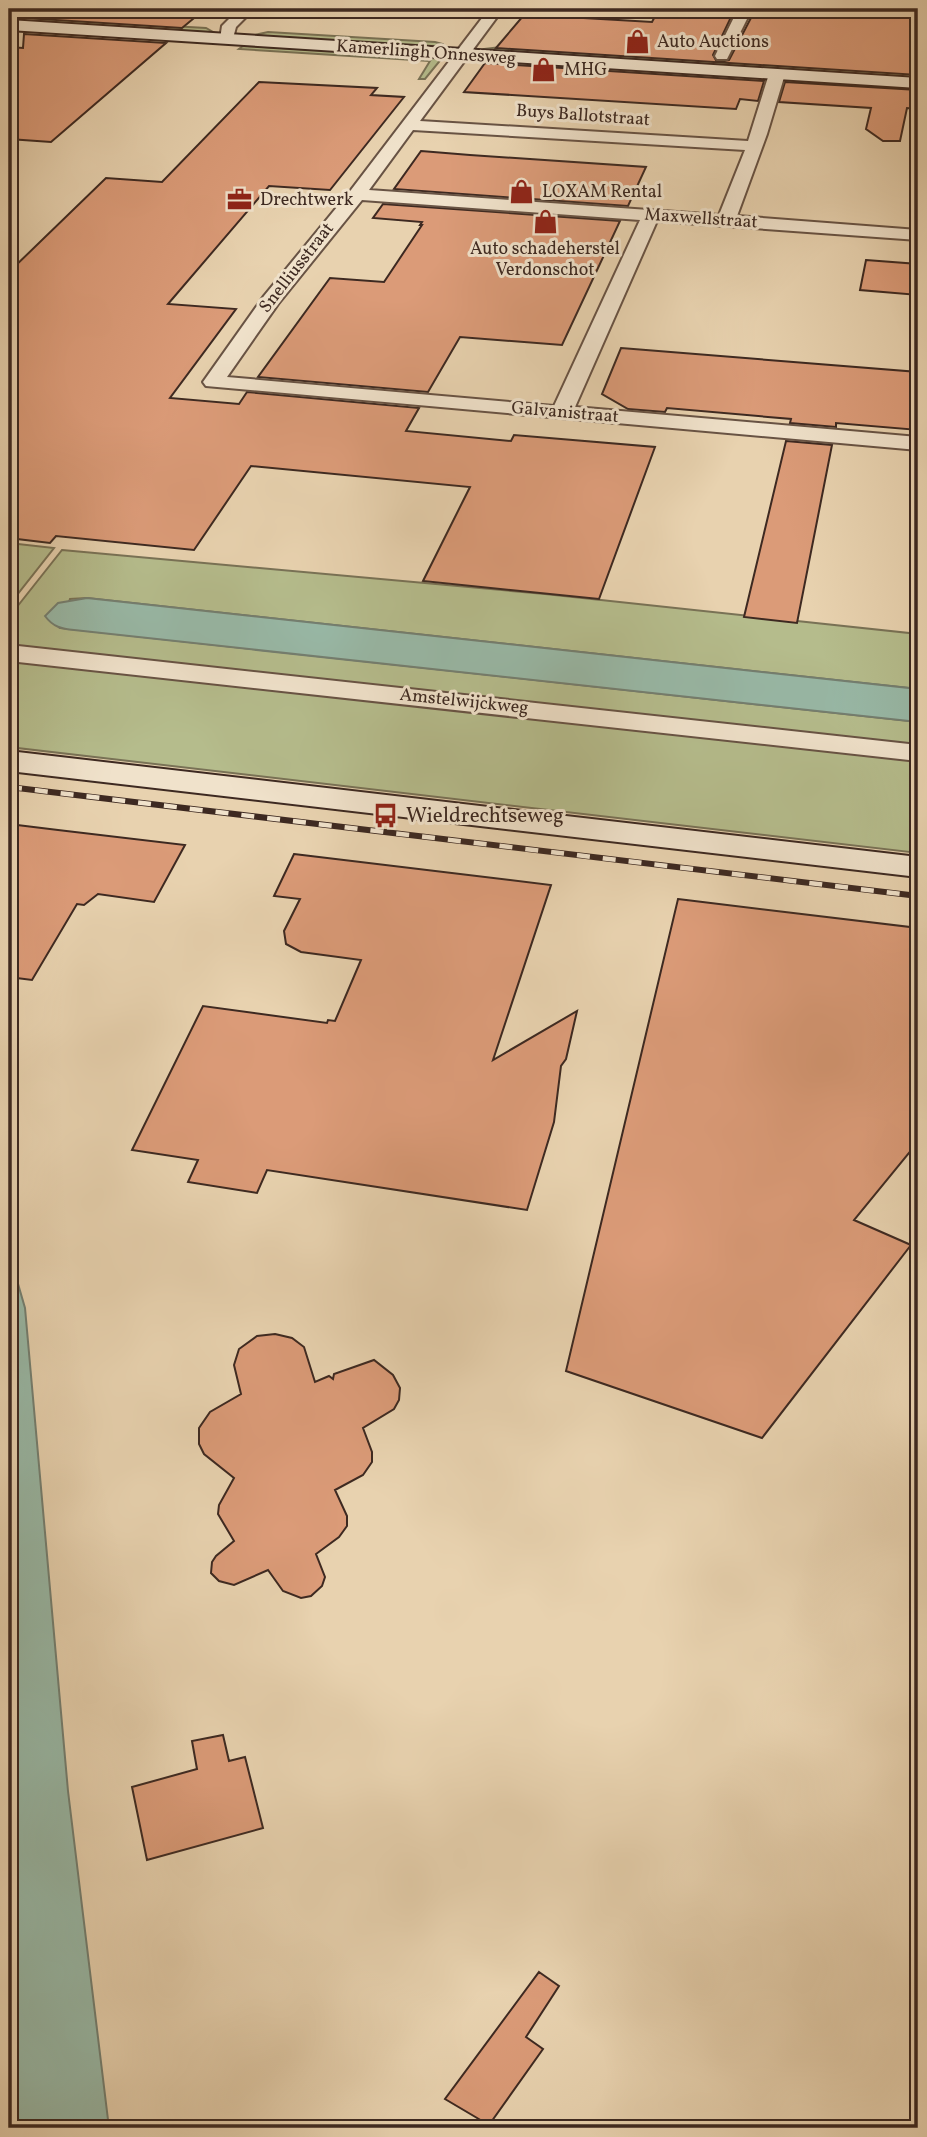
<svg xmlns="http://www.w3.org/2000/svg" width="927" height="2137" font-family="Vollkorn,serif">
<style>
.green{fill:#b5bc8c;stroke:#797256;stroke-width:2}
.water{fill:#98b8a6;stroke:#747f71;stroke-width:2}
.building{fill:#db9b78;stroke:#3d2921;stroke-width:2}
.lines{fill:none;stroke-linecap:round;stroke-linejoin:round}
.street-casing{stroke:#685344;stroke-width:4}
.secondary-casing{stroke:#3d2921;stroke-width:4}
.street{fill:#f0e2cb;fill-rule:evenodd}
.secondary{fill:#f0e2cb;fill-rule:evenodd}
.rail-casing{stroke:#3d2921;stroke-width:6}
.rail{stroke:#f0e2cb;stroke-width:4.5;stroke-dasharray:13;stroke-linecap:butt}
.labels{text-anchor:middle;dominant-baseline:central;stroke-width:6;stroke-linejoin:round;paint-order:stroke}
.far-poi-label{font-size:18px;fill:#3d2921;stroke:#f0e2cb;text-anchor:start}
.far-street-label{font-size:18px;fill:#3d2921;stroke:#f0e2cb}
.poi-label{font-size:21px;fill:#3d2921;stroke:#f0e2cb;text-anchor:start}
</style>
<rect width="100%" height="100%" fill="#e8d2af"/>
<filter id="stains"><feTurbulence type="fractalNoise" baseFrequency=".00286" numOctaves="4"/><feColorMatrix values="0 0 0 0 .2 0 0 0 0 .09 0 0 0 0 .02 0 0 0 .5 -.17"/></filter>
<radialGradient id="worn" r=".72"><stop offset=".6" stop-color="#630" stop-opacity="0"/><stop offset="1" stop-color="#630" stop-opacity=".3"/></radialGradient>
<path class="green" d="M49 19 206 28 215 33 33 24 34 21Z
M268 32 435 42 443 44 445 48 250 36Z
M243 46 443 57 425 79H419L430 61 239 49Z
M501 47 918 71V80L495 55 485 49Z
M9 543 54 548 9 605Z
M62 550 545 594 918 634V689L87 598 70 599 60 628 918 722V745L9 646V617Z
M9 659 918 759V853L9 747Z"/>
<path class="water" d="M87 598 918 689V722L74 630C62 629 53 627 45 616L58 603Z
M9 1269 14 1270 25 1308 68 1791 109 2128H9Z"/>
<path class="building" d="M24 9H205L182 28 24 18 28 15Z
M529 9H591L585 18 652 22 659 9 733 13 713 55 717 62 729 60 753 14 771 15V9H918V75L496 48Z
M24 34 166 43 51 142 9 139V47L23 48Z
M485 63 764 81 758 101 740 99 736 109 464 92Z
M259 82 377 88 371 95 404 97 330 190 269 186 168 304 236 309 170 398 239 404 247 392 419 408 406 431 511 441 514 435 655 447 599 599 423 581 470 487 251 466 194 550 56 536 50 543 9 538V272L106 178 162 182Z
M785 82 918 90V109L907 108 900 141H883L866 129 871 108 779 102Z
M421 151 470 155 646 167 628 206 394 189Z
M383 204 620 221 562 345 460 337 428 392 258 377 330 278 384 282 422 225H420L422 222 373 218Z
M866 260 918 264V295L860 290Z
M621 348 918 372V430L836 423V427L790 423 791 419 667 408 665 412 628 409 602 394Z
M786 441 832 445 797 623 744 617Z
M9 824 58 830 185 845 154 902 98 894 84 905 77 904 32 980 9 977Z
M294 854 551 885 493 1060 577 1011 566 1059 561 1066 554 1122 527 1210 267 1170 257 1193 188 1182 198 1160 132 1150 203 1006 327 1023 328 1020 335 1021 361 960 301 952 286 944 284 931 300 899 274 896Z
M678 899 918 928V1142L854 1220 911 1245 762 1438 566 1371Z
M275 1334 292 1338 304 1347 315 1382 329 1376 333 1379 334 1374 374 1360 393 1375 400 1388 399 1400 394 1409 363 1428 372 1452V1462L363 1475 335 1490 347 1516V1526L339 1537 316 1554 325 1577 322 1586 311 1596 301 1598 283 1591 268 1570 234 1585 219 1581 211 1573 212 1562 216 1556 234 1541 218 1514 219 1505 234 1478 204 1454 199 1444V1428L210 1412 241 1394 234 1365 239 1349 257 1336Z
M223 1735 229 1761 245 1757 263 1828 147 1860 132 1787 197 1769 192 1741Z
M539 1972 559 1986 526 2037 543 2049 489 2125 445 2099Z"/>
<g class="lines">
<defs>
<path id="street" d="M239 9H254L236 27 232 42H222L220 39 222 26Z
M489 9H503L420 121 748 141 769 74 777 69 785 74 767 134 737 216 918 230V240L657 221 575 407 918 437V450L206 386 203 382 264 296 351 190ZM413 130 745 150 719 215 369 190ZM362 200 640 220 554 406 227 377 278 304Z
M738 9H752L727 59H717L715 56Z
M19 10 26 14 9 25V15Z
M9 645 918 745V761L9 661Z"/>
<path id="secondary" d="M9 20 918 78V88L9 30Z
M9 751 918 857V877L9 771Z"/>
</defs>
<use href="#street" class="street-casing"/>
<use href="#secondary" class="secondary-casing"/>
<use href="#street" class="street"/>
<use href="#secondary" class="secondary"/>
<defs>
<path id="rail" d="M9 787 918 896"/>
</defs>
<use href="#rail" class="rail-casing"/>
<use href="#rail" class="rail"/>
</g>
<defs>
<symbol id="shop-bare" viewBox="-9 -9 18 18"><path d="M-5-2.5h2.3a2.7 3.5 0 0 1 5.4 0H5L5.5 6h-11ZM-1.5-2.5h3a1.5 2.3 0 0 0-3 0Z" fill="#8f2418" stroke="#f0e2cb" stroke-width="2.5" paint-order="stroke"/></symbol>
<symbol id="office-bare" viewBox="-9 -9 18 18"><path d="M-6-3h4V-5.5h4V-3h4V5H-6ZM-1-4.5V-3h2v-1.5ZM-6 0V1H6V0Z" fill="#8f2418" stroke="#f0e2cb" stroke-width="2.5" paint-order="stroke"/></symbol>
<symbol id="bus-bare" viewBox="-9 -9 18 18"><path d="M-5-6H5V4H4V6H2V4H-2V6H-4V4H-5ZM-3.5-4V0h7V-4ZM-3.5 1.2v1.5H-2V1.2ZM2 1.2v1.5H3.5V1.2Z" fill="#8f2418" stroke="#f0e2cb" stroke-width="2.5" paint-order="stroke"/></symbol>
</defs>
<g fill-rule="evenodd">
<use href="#shop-bare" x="620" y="24" width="35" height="35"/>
<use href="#shop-bare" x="526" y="52" width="35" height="35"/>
<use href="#shop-bare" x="504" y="174" width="35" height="35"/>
<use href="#office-bare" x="222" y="182" width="35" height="35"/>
<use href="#shop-bare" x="528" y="204" width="35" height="35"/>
<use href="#bus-bare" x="368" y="798" width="35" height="35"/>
</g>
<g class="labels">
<g class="far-poi-label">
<text x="657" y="42">Auto Auctions</text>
<text x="564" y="70">MHG</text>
<text x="542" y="192">LOXAM Rental</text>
<text x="260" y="200">Drechtwerk</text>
<text x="545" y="249" text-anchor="middle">Auto schadeherstel<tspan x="545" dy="21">Verdonschot</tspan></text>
</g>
<g class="far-street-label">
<text transform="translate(426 53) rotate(4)">Kamerlingh Onnesweg</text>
<text transform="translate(583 116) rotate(4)">Buys Ballotstraat</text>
<text transform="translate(701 219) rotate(4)">Maxwellstraat</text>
<text transform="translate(297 268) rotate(-52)">Snelliusstraat</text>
<text transform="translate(565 413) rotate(5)">Galvanistraat</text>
<text transform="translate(464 702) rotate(6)">Amstelwijckweg</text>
</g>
<g class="poi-label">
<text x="406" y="816">Wieldrechtseweg</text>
</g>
</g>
<rect width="927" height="2137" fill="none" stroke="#e8d2af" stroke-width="35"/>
<rect x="10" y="10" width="906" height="2116" fill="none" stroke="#3d2921" stroke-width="3.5"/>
<rect x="18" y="18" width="892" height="2102" fill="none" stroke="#3d2921" stroke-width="2"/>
<rect width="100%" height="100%" filter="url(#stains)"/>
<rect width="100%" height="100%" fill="url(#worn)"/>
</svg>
